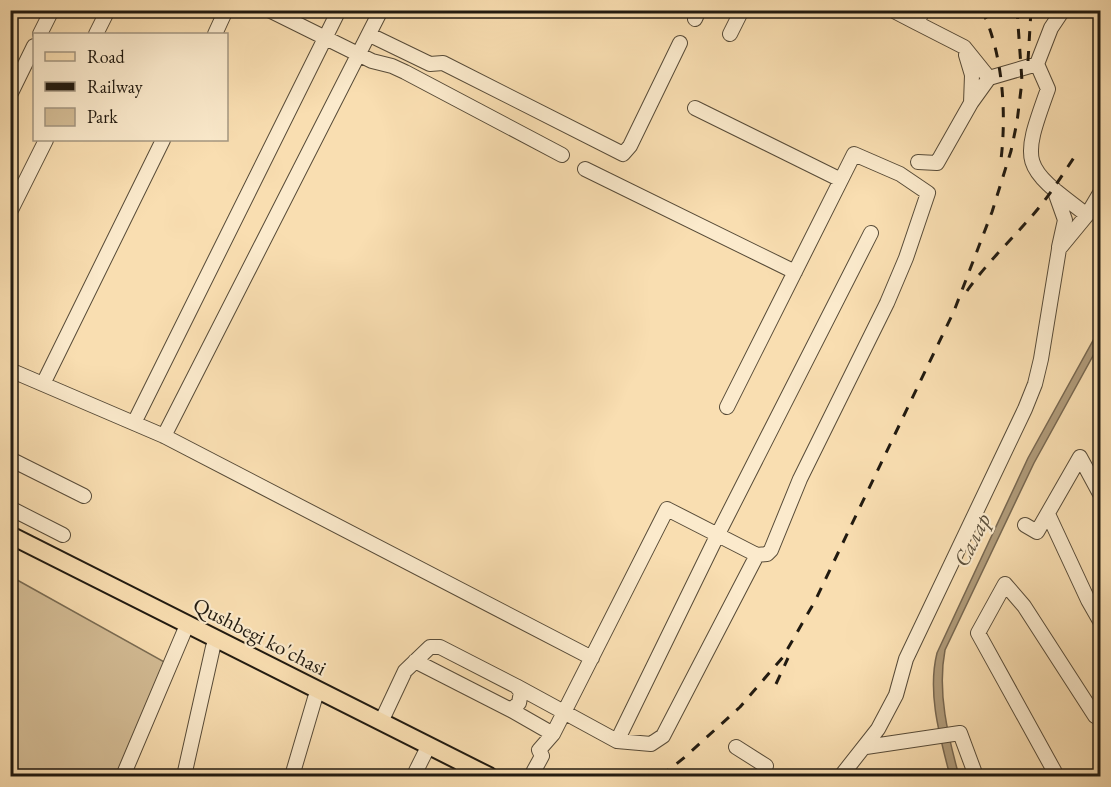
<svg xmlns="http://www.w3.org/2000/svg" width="1111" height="787" font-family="'EB Garamond',serif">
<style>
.green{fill:#d4bd96;stroke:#7a6c53;stroke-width:1.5}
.water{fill:#b09b7a;stroke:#776750;stroke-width:1.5}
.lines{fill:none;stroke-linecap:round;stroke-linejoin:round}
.minor-casing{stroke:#574b38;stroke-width:16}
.major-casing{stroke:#211a10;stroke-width:20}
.minor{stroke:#fbeacc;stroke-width:14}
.major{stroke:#f9deb1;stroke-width:16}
.rail{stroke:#211a10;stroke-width:3;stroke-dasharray:10 10;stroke-linecap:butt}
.labels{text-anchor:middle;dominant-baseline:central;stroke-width:4.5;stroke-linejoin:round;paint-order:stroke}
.street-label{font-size:21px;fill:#211a10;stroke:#fbeacc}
.water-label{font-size:22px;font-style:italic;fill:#5a4e3a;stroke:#fbeacc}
</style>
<rect width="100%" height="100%" fill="#f9deb1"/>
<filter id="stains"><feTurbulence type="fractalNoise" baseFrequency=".00333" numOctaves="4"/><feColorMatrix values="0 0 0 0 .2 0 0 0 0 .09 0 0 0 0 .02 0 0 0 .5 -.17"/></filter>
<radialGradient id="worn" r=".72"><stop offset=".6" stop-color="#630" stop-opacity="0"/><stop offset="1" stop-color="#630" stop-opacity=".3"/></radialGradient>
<path class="green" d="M10 576 168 664 121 776H11Z"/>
<path class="water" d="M1100 328V343L1034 463 945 650C937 692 948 736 959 776H950C940 737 927 693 937 653L1028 458Z"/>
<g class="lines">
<defs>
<path id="minor" d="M269 10 372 61 392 66 405 72 562 155
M892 10 917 23
M923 10 917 23 964 47 989 78
M695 19 699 10
M40 34 52 10
M96 34 108 10
M215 34 226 10
M730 34 742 10
M370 35 430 64 443 63 623 154 630 146 680 43
M966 55 972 75 971 103
M1037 64 1051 28 1063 10
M10 95 34 46
M695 108 841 180
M918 162 937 163 971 103 989 78 1037 64 1048 89C1020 166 1022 166 1087 215
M585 169 795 272
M1054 189 1065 220 1059 247
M10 212 46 140
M10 370 164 436 592 658
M43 384 163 140
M134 423 339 10
M164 436 381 10
M10 459 84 496
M10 508 63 535
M1048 514 1088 600 1100 621
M1025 525 1037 532 1080 457 1100 494
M516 686 617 741 651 744 663 736 757 555
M511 710 553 734
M381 722 405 671 430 647H440L516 686 521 692 519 703 511 710 415 661
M617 741 717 536 871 233
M736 747 766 766 760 776
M866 747 960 733 976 776
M123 776 184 632
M184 776 213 647
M292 776 315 698
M421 776 416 773V771L425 753
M460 776 462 772
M531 776 542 756 539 750 553 734 667 509 757 555 767 554 771 550 800 479 887 303 906 258 928 193 900 174 854 154 727 407
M841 776 878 729 896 695 906 659 1025 409 1035 384 1041 359 1059 249 1087 215 1100 193
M1057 776 978 633 1005 584 1024 606 1095 716 1100 719"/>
<path id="major" d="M10 535 489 776"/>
</defs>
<use href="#minor" class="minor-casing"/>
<use href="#major" class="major-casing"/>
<use href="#minor" class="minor"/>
<use href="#major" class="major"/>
<path class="rail" d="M982 10C1004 56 1007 119 1000 167
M1028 61 1031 10
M967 291C986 264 1010 241 1031 217 1048 198 1061 177 1075 156
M776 684 788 658
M661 776 685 757 740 707 783 657 815 601 954 311 992 212 1011 151 1017 122 1022 81 1017 10"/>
</g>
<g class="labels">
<g class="street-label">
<text transform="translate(260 636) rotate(27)">Qushbegi ko'chasi</text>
</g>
<g class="water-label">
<text transform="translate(972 540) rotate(-64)">Салар</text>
</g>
</g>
<rect width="1111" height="787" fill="none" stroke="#f9deb1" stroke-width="36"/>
<rect x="12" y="12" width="1087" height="763" fill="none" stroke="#211a10" stroke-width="3"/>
<rect x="18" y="18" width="1075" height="751" fill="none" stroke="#211a10" stroke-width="1.5"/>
<rect x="33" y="33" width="195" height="108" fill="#fbeacc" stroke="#a49781" stroke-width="1.5"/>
<rect x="45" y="52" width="30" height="9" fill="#f9deb1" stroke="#a49781" stroke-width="1.5"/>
<text x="87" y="63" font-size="18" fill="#211a10">Road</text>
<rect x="45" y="82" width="30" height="9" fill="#211a10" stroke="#a49781" stroke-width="1.5"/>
<text x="87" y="93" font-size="18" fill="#211a10">Railway</text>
<rect x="45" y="108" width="30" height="18" fill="#d4bd96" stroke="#a49781" stroke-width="1.5"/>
<text x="87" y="123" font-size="18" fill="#211a10">Park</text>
<rect width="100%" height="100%" filter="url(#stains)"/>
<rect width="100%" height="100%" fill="url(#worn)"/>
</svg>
